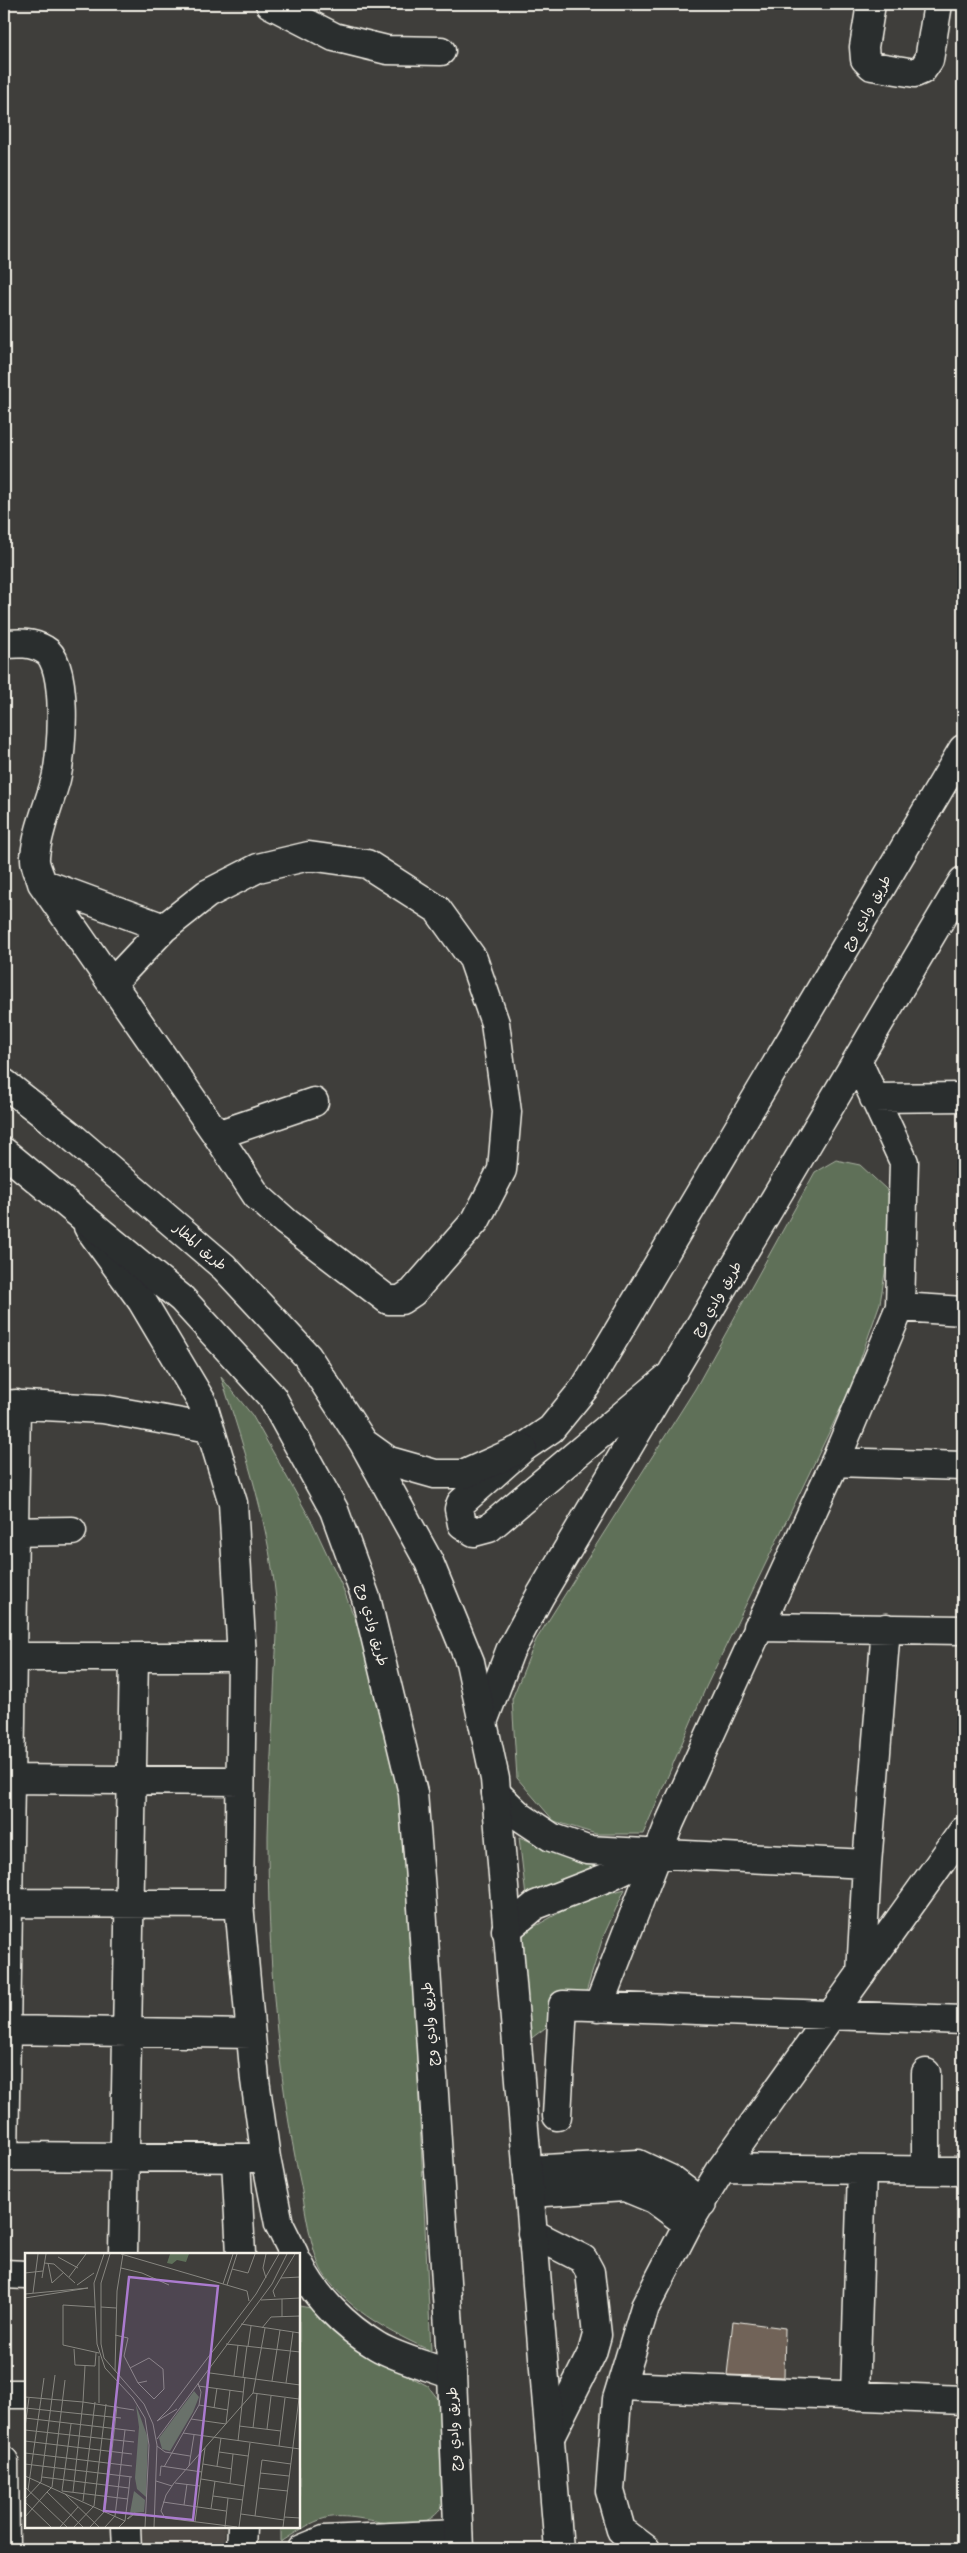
<svg xmlns="http://www.w3.org/2000/svg" width="967" height="2553" font-family="Kalam,'Playpen Sans Arabic',sans-serif">
<style>
.built{fill:#4e4944}
.green{fill:#5e7059;stroke:#a9b0a0}
.building{fill:#716458;stroke:#f4f1e8}
.lines{fill:none;stroke-linecap:round;stroke-linejoin:round}
.minor-casing{stroke:#f4f1e8;stroke-width:31}
.major-casing{stroke:#f4f1e8;stroke-width:31}
.minor{stroke:#2a2d2e;stroke-width:28}
.major{stroke:#2a2d2e;stroke-width:28}
.labels{text-anchor:middle;dominant-baseline:central;stroke-width:4.5;stroke-linejoin:round;paint-order:stroke}
.street-label{font-size:14px;fill:#f4f1e8;stroke:#2a2d2e}
.inset-road{fill:none;stroke:#878680;stroke-width:1}
.view{fill:#ab7bcf;fill-opacity:0.15;stroke:#ab7bcf;stroke-width:2.5}
.inset-edge{fill:none;stroke:#f4f1e8;stroke-width:2.5}
</style>
<rect width="100%" height="100%" fill="#3f3e3b"/>
<filter id="ink" filterUnits="userSpaceOnUse"><feTurbulence type="fractalNoise" baseFrequency=".02" numOctaves="2"/><feDisplacementMap in="SourceGraphic" scale="10" xChannelSelector="R" yChannelSelector="G"/><feConvolveMatrix kernelMatrix="1 2 1 2 8 2 1 2 1" color-interpolation-filters="sRGB"/></filter>
<g filter="url(#ink)">
<path class="built" d="M132 2527H225L224 2549H131Z"/>
<path class="green" d="M836 1160 860 1165 886 1189 895 1213 880 1303 850 1389 706 1687 643 1834H596L554 1821 517 1778 512 1699 536 1640 695 1389 815 1172Z
M221 1377 252 1415 273 1452 313 1524 342 1586 364 1642 397 1773 414 1997 431 2351C392 2333 351 2312 325 2276 312 2259 305 2208 301 2186 276 2071 268 1953 268 1836 269 1781 273 1725 275 1669 276 1650 278 1630 277 1611 271 1531 246 1453 221 1377Z
M519 1837 566 1855 617 1868 526 1897Z
M625 1889 603 1937 584 1999 529 2040 523 1933 582 1900Z
M299 2306 311 2308 347 2343 428 2386 438 2399 442 2416 446 2501C421 2548 366 2509 326 2518 310 2522 294 2534 281 2542V2527H299Z"/>
<path class="building" d="M733 2321 785 2328 784 2377 727 2375Z"/>
<g class="lines">
<defs>
<path id="minor" d="M270 4 334 37 387 50 441 51
M871 4 864 47 865 59 872 66 915 73 922 70 929 60 938 4
M4 644C18 643 32 642 45 650 69 663 62 755 56 779 49 805 37 831 35 857 34 865 40 875 42 883L217 1135 314 1102
M42 883 164 928
M112 983 164 928 207 894 258 868 309 856 367 864 437 909 473 959 495 1023 507 1112 502 1170 476 1220 413 1292 401 1300H388L286 1222 257 1196 217 1135
M874 1098 963 1097
M88 1227 142 1301 202 1402 233 1503 242 1657 239 1904 255 2080 266 2158 279 2224 294 2254
M900 1307 963 1311
M673 1373 489 1528 474 1532 462 1524 459 1509 461 1503 523 1448 551 1429 586 1386 963 749
M4 1404 103 1409 210 1428
M835 1462 963 1466
M4 1532 72 1531
M758 1627 963 1630
M4 1657H242
M483 1722 510 1651 540 1596 963 881
M4 1779 240 1781
M496 1793 521 1817 551 1837 587 1850 867 1864
M4 1903 239 1904
M506 1930 536 1905 608 1877 655 1854
M861 1974 867 1864 886 1628
M598 2007 670 1822 835 1462 900 1307 904 1162 858 1062
M4 2030 251 2034
M557 2116 563 2005 963 2020
M4 2156 266 2158
M4 2158 16 1404
M236 2160 241 2254
M722 2168 963 2171
M527 2170 638 2164 670 2179 702 2203
M926 2170V2073
M529 2193 625 2187 654 2199 688 2224
M532 2233 583 2259 590 2272 597 2335 592 2353 550 2437
M123 2254 134 1657
M299 2264C314 2296 345 2327 377 2346 397 2358 429 2366 452 2375
M4 2274 26 2275
M621 2386 963 2400
M4 2394H26
M855 2396 862 2170
M4 2461 5 2549
M126 2527 127 2549
M241 2549 242 2527
M302 2549 324 2540 458 2534
M646 2549 621 2530 610 2491 617 2399 645 2307 688 2224 722 2168 963 1831"/>
<path id="major" d="M4 1083 70 1135 224 1267 307 1356 363 1442 429 1562 470 1662 495 1779 559 2549
M4 1152 182 1299 272 1397 334 1510 366 1598 413 1793 421 1891 452 2375 459 2549
M364 1443 389 1461 435 1474H465L523 1448"/>
</defs>
<use href="#minor" class="minor-casing"/>
<use href="#major" class="major-casing"/>
<use href="#minor" class="minor"/>
<use href="#major" class="major"/>
</g>
</g>
<g class="labels">
<g class="street-label">
<text transform="translate(867 913) rotate(-60)">طريق وادي وج</text>
<text transform="translate(200 1247) rotate(41)">طريق المطار</text>
<text transform="translate(717 1299) rotate(-59)">طريق وادي وج</text>
<text transform="translate(372 1625) rotate(75)">طريق وادي وج</text>
<text transform="translate(430 2024) rotate(-94)">طريق وادي وج</text>
<text transform="translate(454 2429) rotate(-92)">طريق وادي وج</text>
</g>
</g>
<g transform="translate(25 2253)">
<rect width="275" height="275" fill="#3f3e3b"/>
<path d="M145 1H164L161 9 152 7 147 11 142 10ZM169 138 174 144 168 159 145 198 137 196 134 185ZM111 152 123 185 121 244 112 236 110 225 114 174ZM109 238 120 247 119 259 105 260Z" fill="#5e7059"/>
<path class="inset-road" d="M79 1 69 30 72 91 80 115 108 145 120 165 124 192 120 274M85 1 76 30V91L79 105 119 151 128 171 132 192 129 274M96 1 222 38 224 48M33 4 53 15M19 10 29 11 50 30M23 10 27 30 39 19M96 15 117 20 144 32M207 16 223 20 230 1M0 20 18 18M44 24 61 1M17 25 21 1M241 25 238 15 241 1M256 25 275 24M198 31 208 1M52 32 69 20M202 32 212 1M8 40 13 1M0 41 63 35 0 45M250 44 248 38 270 1M257 46V64M236 47 275 45M70 54 38 52V92L74 100M76 54 91 55M216 71 275 80M237 75 246 64 275 63M90 82 103 85 99 103 113 130 122 128M201 91 275 99M223 93 226 73M49 96 50 112 70 113 71 100M74 103V150M60 113 58 149 109 157M105 115 124 105 138 116 139 136 129 146 113 130M90 118 92 38 98 1M185 120 275 132M209 123 213 92M218 124 222 93M247 128 255 77M261 130 268 79M173 133 218 139M228 140 274 146M0 144 58 149 48 239M174 152 203 157M0 155 96 165M189 155 192 135M152 156 132 168 144 156 231 41 254 1M0 165 110 178M166 166 201 171 205 137M46 171 37 238 103 246M214 173 256 178M0 174 4 145M228 175 232 141M242 176 246 143M0 177 109 189M158 180 275 196M132 186 247 31 262 1M0 188 107 201M213 188 220 124M132 193 140 199 165 203M254 193 260 145M194 199 223 203M0 200 107 213M0 211 107 224M178 211 207 216M164 213 169 182M192 213 196 185M139 214 174 152 176 139 173 130M235 220 264 223M0 223 100 268 94 274M135 223 136 213 177 219M17 224 104 235 105 224M176 226 220 233M131 228 147 233M150 230 175 233M205 230 208 201M0 234 42 274M233 235 263 238M3 237 19 125M22 239 27 234 40 127M40 241 74 274M188 243 218 247M1 245 16 229 30 122M58 248 70 149M0 249 26 274M138 249 201 258M159 252 162 231M186 256 190 228M216 261 259 267M230 263 237 207 266 211M0 264 22 239 58 274M259 264 275 265M102 266 109 260 121 261M103 266 108 262 120 263M100 268 104 235M170 269 180 195M35 274 53 254M49 274 69 253 81 151M65 274 80 258 92 153M80 274 90 263 100 177M200 274 203 245M212 274 140 265 136 258 141 242 149 230 228 140 240 75M214 274 225 190M258 274 275 137"/>
<path class="view" d="M104 24 193 33 168 267 79 258Z"/>
<rect width="275" height="275" class="inset-edge"/>
</g>
<rect width="967" height="2553" fill="none" stroke="#2a2d2e" stroke-width="20"/>
<rect x="10" y="10" width="947" height="2533" fill="none" stroke="#f4f1e8" stroke-width="2" filter="url(#ink)"/>
</svg>
